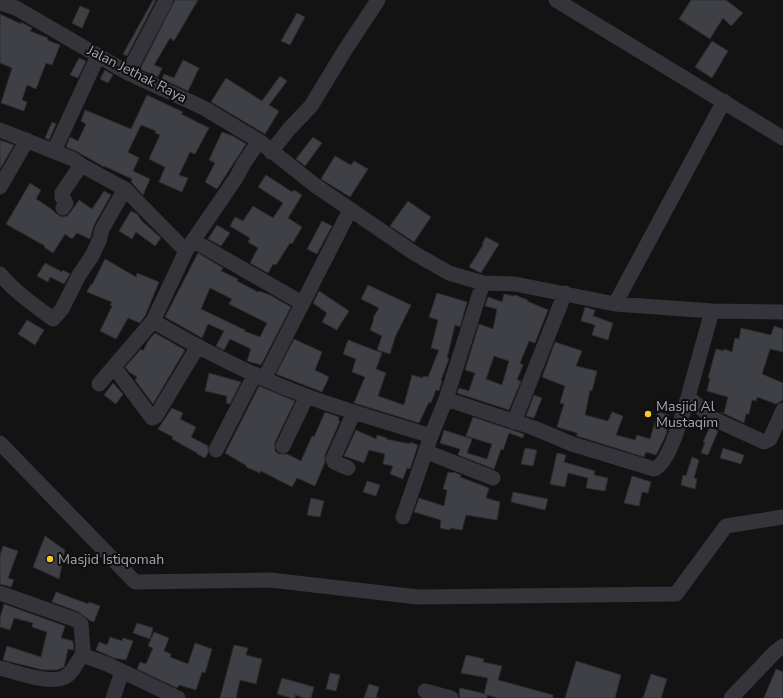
<svg xmlns="http://www.w3.org/2000/svg" width="783" height="698" font-family="'Nunito Sans',sans-serif">
<style>
.building{fill:#3f4045;stroke:#2d2d31;fill-rule:evenodd}
.lines{fill:none;stroke-linecap:round;stroke-linejoin:round}
.minor{stroke:#34343a;stroke-width:15}
.poi-dot{fill:#f4c82b;stroke:#0e0e0f;stroke-width:1.5}
.labels{text-anchor:middle;dominant-baseline:central;stroke-width:4;stroke-linejoin:round;paint-order:stroke}
.street-label{font-size:14px;fill:#a4a7b5;stroke:#0e0e0f}
.poi-label{font-size:14px;fill:#a4a7b5;stroke:#0e0e0f;text-anchor:start}
</style>
<rect width="100%" height="100%" fill="#131314"/>
<path class="building" d="M153 0H156L127 56 123 54Z
M175 0H198L174 41 170 38 154 65 162 68 158 77 140 69Z
M691 0H726L743 13 731 26 723 18 710 39 679 19Z
M80 6 90 10 82 28 72 23Z
M297 13 305 17 290 45 281 41Z
M0 14 21 24V22L32 28 30 31 48 38 47 40 60 45 52 65 46 63 36 89 27 85 22 100 27 102 24 111 1 103 12 68 0 63Z
M712 41 728 51 712 78 695 67Z
M79 58 86 61 78 78 70 75Z
M183 60 199 68 188 91 162 79 164 74 174 78Z
M105 70 113 75 108 83 100 79Z
M280 76 287 81 269 105 279 111 265 134 211 102 226 78 262 101Z
M147 95 183 112 181 114 209 128 195 154 190 152 179 175 188 178 182 192 159 182 165 167 149 159 160 135 155 133 156 131 141 125 128 152 139 158 133 171 150 179 143 195 131 182 132 179 104 166V167L76 151 66 147 70 137 78 141 86 124 81 121 85 110 131 129Z
M52 122 56 124 49 140 45 138Z
M222 132 233 136 246 144 217 189 205 182 215 163 209 160Z
M313 137 322 143 305 166 296 159Z
M0 140 14 145 0 169Z
M335 156 351 165 354 161 368 169 350 197 321 179Z
M266 175 292 192 294 190 302 195 288 218 302 227 292 244 290 243 276 265 273 264 268 273 250 263 258 248 248 242 250 238 230 226 235 217 243 221 253 206 273 218 283 203 258 187Z
M30 183 41 190 36 199 50 208 58 215 62 217 67 216 70 213 79 200 92 209 104 191 111 195 94 225 90 239 77 233 72 239 65 234 53 253 44 247 45 246 6 224Z
M408 201 431 217 414 242 390 226Z
M131 211 137 214 142 221 161 238 155 246 136 232 132 239 119 231Z
M322 221 332 226 317 254 307 249Z
M217 225 230 233 221 246 208 239Z
M486 237 499 244 481 273 469 267 483 245 482 244Z
M198 253 223 268 221 271 238 279 237 281 258 292 259 291 270 295 291 307 261 365 247 361 251 349 230 339 224 350 216 346 224 331 208 324 202 338 165 317ZM210 288 232 299 229 304 267 323 260 337 244 331 245 330 201 309Z
M105 259 136 277 137 273 159 282 145 316 140 323 128 318 116 339 100 331 112 306 110 305 112 302 87 292 91 284 92 285Z
M45 263 62 272 63 270 70 274 64 284 50 277 48 282 37 276Z
M368 285 411 305 395 337 390 354 377 350 382 336 370 330 374 319 373 318 379 308 361 299Z
M319 291 349 311 337 330 322 322 327 313 313 303Z
M437 293 467 302 460 327 455 325 447 358 449 359 441 380 442 381 439 391 436 390 431 403 429 402 419 423 354 403 365 377 352 372 356 359 343 354 348 340 382 353 376 369 386 373 378 396 404 405 412 375 423 378V376L428 377 439 350 431 348 438 320 429 317Z
M504 294 514 296 515 295 528 300 527 301 548 310 535 343 529 341 520 363 523 365 517 380 521 381 509 410 457 393 459 388 469 391 475 373 465 370 479 324 493 329 497 309 485 306 488 297 502 302ZM494 356 509 361 502 385 486 379Z
M585 307 595 310 593 316 613 323 608 340 592 335 595 325 581 321Z
M27 320 44 330 35 345 18 334Z
M774 326 783 329V352L770 349 762 374 783 383V400L776 404 757 397 756 401 752 400 749 414H746L744 423 721 412 724 413 728 397 707 391 710 378H708L716 349 724 351V349L732 352 735 338 739 339 741 328 771 335Z
M155 333 185 350 153 404 135 380 137 377 129 372 125 367 141 349 143 351 148 341Z
M294 339 322 352 315 370 329 377 322 392 276 374Z
M555 342 582 351 576 366 597 371 592 391 590 390 585 415 608 421 612 412 623 416 616 435 635 440 637 435 650 439 658 412 669 415 666 435 656 455 646 452 644 457 577 436V433L557 427 564 404 560 403 565 386 542 377Z
M209 373 241 382 230 404 226 403 227 396 205 391Z
M113 383 123 394 116 404 104 395Z
M259 386 295 401 275 442V451L279 454H287L301 461 312 436 314 437 325 412 339 417 338 420 340 421 325 455V462L315 486 297 478 292 487 261 471 260 473 246 467 247 466 225 453Z
M534 395 542 398 534 418 526 416Z
M172 408 183 413 180 419 196 427 191 437 208 446V453L205 458 197 454V453L172 439 173 437 158 429Z
M473 417 524 434 523 438 509 433 503 450 501 449 494 469 458 455 460 449 440 443 444 430 472 439 467 453 487 459 492 444 466 436Z
M710 427 718 431 708 455 701 453 705 442H703Z
M356 430 376 439 377 435 387 438 386 439 410 444V442L418 445 410 469 407 468 403 479 390 474 393 466 383 464 385 454 369 450 364 463 344 456Z
M525 448 537 450 533 466 521 464Z
M723 448 744 455 741 464 720 458Z
M557 453 566 455 564 462 595 471 594 475 608 478 605 491 586 488 588 478 568 473 565 487 550 484Z
M692 457 699 460 694 478 697 479 695 489 681 485 683 475 686 476Z
M448 472 452 473 453 472 461 475 460 477 489 488 486 498 500 502 497 520 466 515 462 530 450 528V530L440 528 441 520 414 512 419 498 444 506 447 490 443 489Z
M632 476 651 482 648 493 642 492 639 506 624 503Z
M367 481 380 485 376 496 363 492Z
M513 492 548 499 545 510 511 502Z
M311 498 324 501 320 517 307 515Z
M45 536 65 550 59 579 33 567Z
M3 546 18 551 8 578 14 580 11 587 0 584V555Z
M56 592 88 604 89 602 100 606 94 622 89 620 79 612 52 602Z
M4 604 65 626 61 638 73 641 74 649V650L68 649 64 667 57 670H43L3 660 7 646 41 657 47 632 32 627 33 623 14 618 10 630 0 627V618Z
M137 623 153 628 150 639 133 633Z
M154 632 169 638 164 651 171 654 170 657 188 664 195 643 212 649 205 673 202 672 196 690 179 685 177 688 137 669 140 662 146 664 153 648 148 646Z
M110 637 122 641 123 638 133 641 126 660 114 658 96 650 99 642 107 645Z
M234 645 248 648 246 655 262 659 256 684 240 680 236 698H220Z
M466 655 484 659 483 662 502 666 498 680 553 695V698H498L487 695V698H460L459 694 460 688 486 694H484L488 678 461 673Z
M576 661 621 675 615 698H565Z
M776 669 783 672V698H764Z
M330 673 340 675 336 691 326 689Z
M651 674 667 679 661 698H643Z
M282 678 314 687 311 698H304L295 695V698H292L277 694Z
M369 684 379 687 376 698H364Z"/>
<g class="lines">
<path class="minor" d="M556 0 783 138
M0 3 16 8 128 73 204 108 259 141 316 186 414 253 449 273 483 283 515 284 615 304 712 311 783 312
M128 73 166 0
M0 130 73 159 81 165 125 189 186 251
M54 151 98 56
M271 152 289 129 311 106 345 50 378 0
M0 187 27 140
M63 208 66 203 62 197V193L81 165
M194 241 302 303
M0 274C15 292 34 305 53 319L62 309 79 275 92 256 99 241 102 229 125 189
M615 304 724 101
M712 311 688 397 714 419 764 442 770 439 783 410
M153 321C202 350 253 376 306 396 347 411 390 423 431 436L446 399 483 283
M114 367 152 418 156 416 198 346
M264 379 350 210
M99 384 153 321 186 251 236 178 244 163 259 141
M446 399 534 428 572 444 654 469C669 465 683 412 688 397
M514 422 565 293
M0 443 135 582 270 580 418 597 676 594 726 526 783 517
M283 446 307 396
M216 450 255 374
M427 452 493 478
M348 468 334 462 333 459 354 412
M403 517 431 436
M0 593 76 620 81 624 83 649 82 655 107 664 178 698
M0 668C16 672 50 685 65 677 73 673 77 662 82 655
M425 691 451 698
M113 698 122 672
M731 698 776 651 783 646"/>
</g>
<g class="poi-dot">
<circle cx="648" cy="414" r="4"/>
<circle cx="50" cy="559" r="4"/>
</g>
<g class="labels">
<g class="street-label">
<text transform="translate(137 74) rotate(27)">Jalan Jethak Raya</text>
</g>
<g class="poi-label">
<text x="656" y="406">Masjid Al<tspan x="656" dy="16">Mustaqim</tspan></text>
<text x="58" y="559">Masjid Istiqomah</text>
</g>
</g>
</svg>
